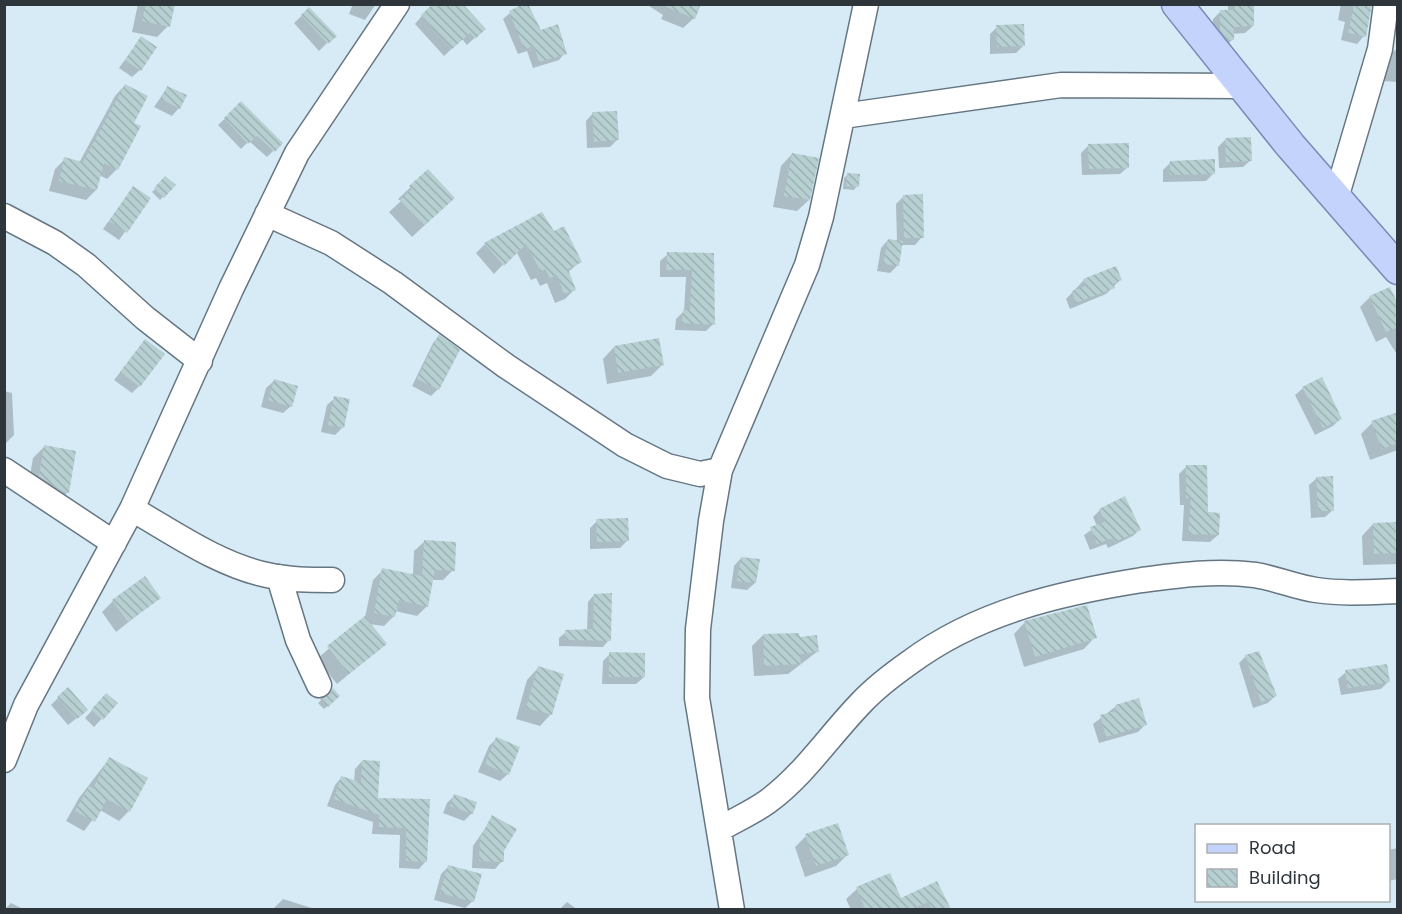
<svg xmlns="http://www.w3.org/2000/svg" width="1402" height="914" font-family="Poppins,sans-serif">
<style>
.shadow{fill:#0003}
.building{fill:url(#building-back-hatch)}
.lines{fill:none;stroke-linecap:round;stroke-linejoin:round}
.minor-casing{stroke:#657682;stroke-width:27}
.major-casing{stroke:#7689b6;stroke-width:33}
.minor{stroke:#fff;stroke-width:24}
.major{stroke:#c4d3fb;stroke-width:30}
</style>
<defs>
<pattern id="building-back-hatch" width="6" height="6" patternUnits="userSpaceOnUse" patternTransform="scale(1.5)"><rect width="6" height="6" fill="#b6cfd1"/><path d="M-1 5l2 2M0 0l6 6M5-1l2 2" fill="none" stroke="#9db2b4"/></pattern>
</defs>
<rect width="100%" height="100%" fill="#d7ebf7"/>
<path class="shadow" d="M138 4H173L168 26 157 37 132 32Z
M353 4H376L365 20 349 14Z
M432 4H463L484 29 467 45 462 39 444 56 415 24Z
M646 4H699L694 18 683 28 661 19 663 15Z
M1228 4H1252L1253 26 1245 33 1232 34V40L1225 47 1213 38V19L1221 11 1228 12Z
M1341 4H1372L1364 36 1357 44 1341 40 1345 22 1338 20Z
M309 9 334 36 319 51 294 23Z
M510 13 565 53 559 60 533 68 527 51 518 54 503 19Z
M997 27 1023 46 1016 53 990 54V34Z
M141 38 140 70 132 77 119 68Z
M1395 50 1398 51V82L1381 81 1387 58Z
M125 85 132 123 117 169 107 179 99 175 96 190 86 200 49 191 55 169 65 159 79 163 115 96Z
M167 88 179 108 172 116 154 107Z
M241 104 281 143 267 157 249 141 241 149 218 125Z
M593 113 617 140 610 147 587 148 586 121Z
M1226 139 1251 160 1243 167 1219 168 1218 147Z
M1089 145 1128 167 1120 174 1082 175 1081 153Z
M792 154 809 200 797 211 773 207 781 166Z
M1171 162 1214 173 1206 181 1163 182V170Z
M428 171 442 209 412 237 389 212 401 201 398 199Z
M847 175 857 186 854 190 843 189 844 178Z
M166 178 174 185 160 200 152 192Z
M133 188 149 199 119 240 103 229Z
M904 196 922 237 915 245H901L898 265 890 273 877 271 881 248 888 240 897 242 896 204Z
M542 214 553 233 580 262 567 273 574 290 565 299 555 303 547 283 540 286 536 278 531 280 516 251 494 274 476 253 485 244Z
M668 254 713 255V324L706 331 675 330 676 319 684 311 686 277H660V261Z
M1084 280H1120L1106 294 1070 309 1066 299Z
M1370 297 1398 307V356L1386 337 1376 342 1360 307Z
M439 336 438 389 431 396 412 386 433 343Z
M145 341 139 386 132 393 114 380Z
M614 347 662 365 651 376 607 384 603 359Z
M274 381 291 406 283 413 261 407 266 388Z
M1303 388 1341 418 1333 426 1315 435 1295 395Z
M4 391 12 393 14 435 4 445Z
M335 398 348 400 342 428 335 435 321 432 327 405Z
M1398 413V450L1370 460 1361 434 1372 423Z
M44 447 68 492 56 503 28 487 33 458Z
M1186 467 1218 535 1210 542 1182 541 1184 505H1180L1179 474Z
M1317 478 1333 510 1325 517 1311 518 1309 485Z
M1100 510 1139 530 1133 536 1108 548 1106 544 1090 550 1084 535 1097 526 1093 517Z
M597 521 628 540 620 548 590 549V528Z
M1398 523V564L1363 565 1362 536 1373 524Z
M424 542 453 570 443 580H432L427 606 417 616 395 611 394 616 384 626 369 624 385 644 337 684 317 659 365 617 373 580 383 570 413 575 414 551Z
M741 558 755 583 747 590 731 588 734 566Z
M594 595 609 640 603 647 559 646V638L566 632 587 631 588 602Z
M159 598 116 632 102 612 113 601Z
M1025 622 1095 637 1084 649 1024 667 1014 634Z
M763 635 798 639 818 651 788 674 754 676 752 646Z
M610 654 644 677 636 684H602L603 661Z
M1246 656 1275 696 1268 703 1253 708 1239 663Z
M538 668 551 714 540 726 516 719 527 680Z
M1346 672 1389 681 1381 689 1341 695 1338 679Z
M333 690 338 696 324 709 318 703Z
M106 695 116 703 94 727 85 718Z
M58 698 78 717 68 725 51 705Z
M1115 707 1145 725 1138 732 1099 743 1093 724Z
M496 739 508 774 500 781 478 772 489 746Z
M109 759 129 811 119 821 100 810 84 831 66 821 79 798Z
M362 761 377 799 429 800 426 861 419 869 399 868 400 835 372 834 373 822 327 806 335 785 342 777 354 782 355 769Z
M454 796 472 813 464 821 443 813 447 803Z
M493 817 503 851 502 861 495 869 472 868 473 846Z
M806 836 847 855 836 866 805 877 795 847Z
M1398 848V879L1388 881V850Z
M448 867 473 901 465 908 434 900 441 874Z
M936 883 950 910H851L846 899 857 889 900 901Z
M283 899 318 910H272Z
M567 902 578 910H559Z
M11 903 21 908 20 910H4Z"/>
<path class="building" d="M146 4H175L170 27 142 21Z
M433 4H463L486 29 475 39 470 33 452 49 421 15Z
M523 4H528L541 30 558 24 567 54 539 62 534 46 524 49 509 11Z
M660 4H701L695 19Z
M1235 4H1254V26L1234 27V40H1228L1220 30V10H1235Z
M1354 4H1372L1366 37 1348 33Z
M309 7 337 36 328 44 301 15Z
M1024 24 1025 46 997 47 996 25Z
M141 36 157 47 141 71 125 60Z
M125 84 148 96 134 123 141 126 118 170 104 163 97 190 59 181 64 157 83 162Z
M167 86 187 95 180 109 161 99Z
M241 101 283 143 275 152 257 136 248 144 224 118Z
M617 111 619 140 594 142 592 112Z
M1251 137 1252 161 1226 162 1225 138Z
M1129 143V168L1089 169 1088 144Z
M792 153 819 158 810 200 784 196Z
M1215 159V174L1170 175V161Z
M428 169 455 198 424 226 400 200 412 189 409 186Z
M847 173 860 174 859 187 846 186Z
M165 176 176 185 164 198 154 188Z
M133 186 151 198 127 233 109 221Z
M923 194 924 238H904L903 195Z
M542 212 554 231 564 226 582 262 568 269 576 290 564 294 557 275 550 278 545 269 541 272 526 244 504 266 484 243Z
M888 239 903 241 899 266 883 264Z
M667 252 714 253 715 325 682 323 683 310H690L692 270H666Z
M1116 266 1122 280 1113 284 1115 288 1076 303 1072 291 1086 286 1083 279Z
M1390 287 1398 304V327L1386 332 1369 296Z
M439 334 460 350 439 390 417 379Z
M659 338 664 365 618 373 614 346Z
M145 339 165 354 140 387 120 372Z
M1322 377 1342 419 1323 428 1302 387Z
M274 379 298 386 292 407 268 400Z
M334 396 350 399 344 428 328 425Z
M1398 412V443L1382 449 1371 421Z
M44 445 76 451 69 493 62 491 39 476Z
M1186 465H1207L1208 512 1220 513 1219 535 1188 534 1191 498H1186Z
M1333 476 1334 511H1318L1316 477Z
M1125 496 1141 530 1115 542 1113 538 1097 544 1090 527 1105 522 1099 509Z
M628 518 629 541 597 542 596 519Z
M1398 522V553L1374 554 1373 523Z
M424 540 456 542 455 571 435 570 428 607 399 600 395 617 374 613 382 568 422 576Z
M741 557 760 559 756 583 737 581Z
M145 576 161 598 128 622 112 600Z
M612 593 611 641 565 640V630L593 629 594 594Z
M1087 605 1097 638 1035 657 1024 621Z
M365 616 387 644 349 674 327 646Z
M799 633 800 637 817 635 819 652 800 654 801 664 764 666 763 634Z
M1259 651 1277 696 1261 702 1245 655Z
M609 652 645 653V677H609Z
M1387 664 1390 682 1348 688 1345 670Z
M538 666 564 674 552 715 526 708Z
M68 687 88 710 77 719 57 697Z
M333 688 340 696 328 707 320 699 330 694Z
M106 693 118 703 103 720 91 710Z
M1139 698 1147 725 1106 737 1100 715 1116 711 1115 705Z
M496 737 520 747 509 775 485 764Z
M109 757 148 778 130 812 107 799 95 822 75 811 89 786 93 788Z
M362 760 380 761 378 798 430 799 427 862 406 861V828L379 827V815L334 799 341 776 361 782Z
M454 794 477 802 473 814 450 806Z
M492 815 517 829 504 851V862L479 861 480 838Z
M838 823 849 855 816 866 805 834Z
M448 865 482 874 474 902 440 893Z
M890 873 901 898 937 881 951 909H932L928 902 912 909H865L856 887Z"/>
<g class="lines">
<defs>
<path id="minor" d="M843 116 1061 85 1242 86
M1336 198 1380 49 1386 4
M267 214 331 243 393 283 506 366 625 445 667 466 700 474 720 470
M4 216 55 243 86 265 145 318 200 361
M4 470 114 543
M132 509C174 533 219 565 267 575 289 580 310 580 332 580
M279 577 298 640 319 685
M4 760 26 705 132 509 231 289 297 153 397 4
M720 829C735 820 753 812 767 802 804 775 829 736 861 703 875 688 892 675 909 663 977 612 1060 593 1142 580 1179 575 1217 570 1255 575 1275 578 1295 587 1316 590 1343 594 1370 592 1398 591
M732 910 697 698 698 629 711 521 720 470 807 265 821 217 866 4"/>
<path id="major" d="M1177 4 1290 145 1398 269"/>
</defs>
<use href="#minor" class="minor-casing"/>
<use href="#major" class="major-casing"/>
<use href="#minor" class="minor"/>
<use href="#major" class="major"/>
</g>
<rect width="1402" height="914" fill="none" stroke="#2e363b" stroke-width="12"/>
<rect x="1195" y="824" width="195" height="78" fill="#ffffff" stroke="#abafb1" stroke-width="1.5"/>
<rect x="1207" y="844" width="30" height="9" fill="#c4d3fb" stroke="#abafb1" stroke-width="1.5"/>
<text x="1249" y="854" font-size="18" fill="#2e363b">Road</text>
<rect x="1207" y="869" width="30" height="18" fill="url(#building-back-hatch)" stroke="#abafb1" stroke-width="1.5"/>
<text x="1249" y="884" font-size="18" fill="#2e363b">Building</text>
</svg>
